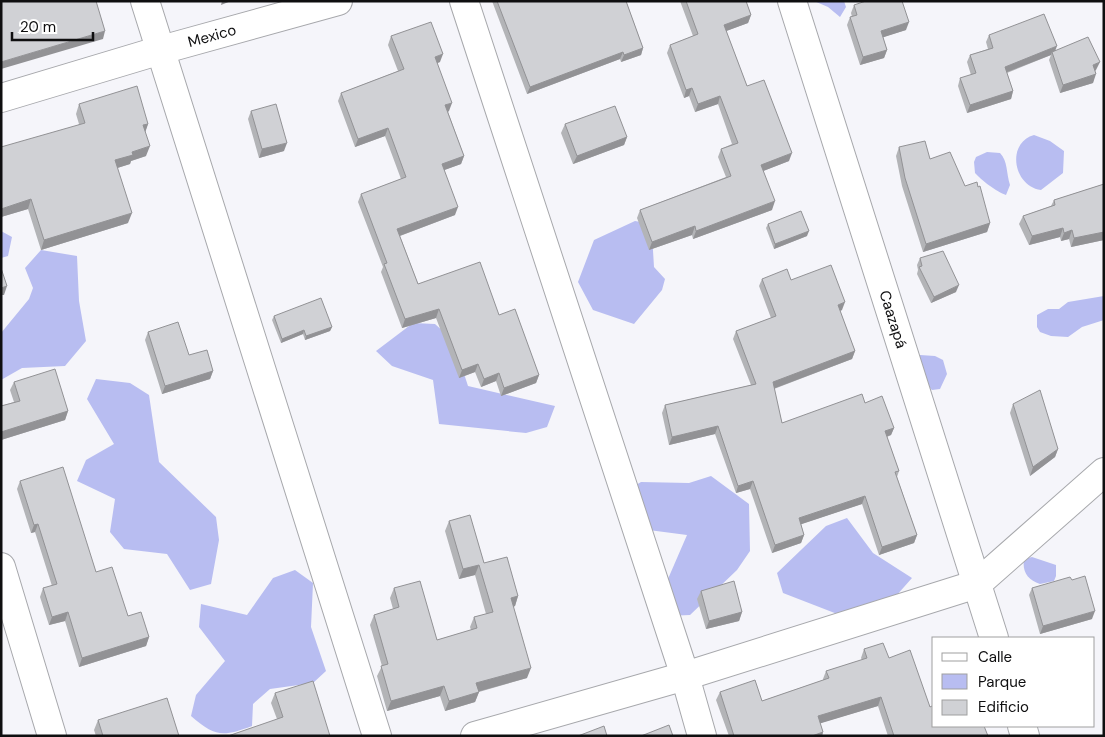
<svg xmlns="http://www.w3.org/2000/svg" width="1105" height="737" font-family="'DM Sans',sans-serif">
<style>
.green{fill:#b8bdf1}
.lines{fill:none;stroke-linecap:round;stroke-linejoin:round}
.minor-casing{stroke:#a7a8ac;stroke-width:30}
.minor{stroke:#fff;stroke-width:28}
.wall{fill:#b3b4b7}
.shaded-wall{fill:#929295}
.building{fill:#d0d1d5;stroke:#929295}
.labels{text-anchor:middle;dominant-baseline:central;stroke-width:4.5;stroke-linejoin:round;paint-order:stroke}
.street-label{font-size:15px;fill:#0f0f10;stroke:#fff}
</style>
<rect width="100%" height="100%" fill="#f5f5fa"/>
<path class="green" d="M814 1H844L846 7 840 17 828 7Z
M1034 135 1050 141 1064 151 1063 173 1041 190C1013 186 1006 143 1034 135Z
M987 152 1000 153C1008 161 1006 173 1010 185L1006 195C997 192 981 180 975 173L974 162 976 157Z
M635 221 646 223 652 234 654 267 665 279 662 290 634 324 593 310 578 282 594 240Z
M1 231 12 237 8 256 1 258Z
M41 250 77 256 79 301 86 341 65 366 22 368 1 380V333L29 299 33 288 25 268Z
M1104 296V320L1082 327 1068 337 1051 336 1040 332 1037 327V315L1048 309H1059L1068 302Z
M413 323 435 324 453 340 468 386 555 406 547 427 526 433 439 424 433 380 392 366 376 351Z
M920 355 935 356 943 360 947 374 940 389 932 390 925 383 918 358Z
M96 379 130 383 149 395 159 462 216 517 219 540 211 584 190 590 167 554 124 549 110 532 115 499 77 481 86 460 114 444 87 399Z
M711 476 749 504 750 551 737 570 690 615 667 616 661 595 687 535 641 529 621 494 641 482 689 483Z
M847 518 873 553 912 578 888 605 845 617 783 593 777 573 826 526Z
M1032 557 1056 565V576L1054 581 1040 584C1028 580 1022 572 1024 559Z
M295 570 313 583 311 627 326 671 313 683 270 689 253 704 252 726C223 737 215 737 191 716L196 695 225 661 199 627 201 604 247 615 273 578Z"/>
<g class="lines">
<defs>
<g id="minor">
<path d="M145 1 377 736"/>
<path d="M464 1 685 676 702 736"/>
<path id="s1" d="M792 1 994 638"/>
<path id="s2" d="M1 98 161 50 338 1"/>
<path d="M1 567 52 736"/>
<path d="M1022 726 1025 736"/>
<path d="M475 736 685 676 977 584 1104 472"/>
</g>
</defs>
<use href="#minor" class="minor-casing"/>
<use href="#minor" class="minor"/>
</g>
<path class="wall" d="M492 1H626L643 48 641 55 621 62 620 59 527 94Z
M680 1H746L751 15 748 23 726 31 747 86 789 161 763 171 772 210 693 239 692 235 649 250 637 218 640 210 726 177 718 157 721 149 732 144 718 104 695 112 689 96 684 98 667 53 670 45 693 36Z
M854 5 906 30 883 37 887 50 884 58 860 65 847 25 850 17H852L851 13Z
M989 35 1055 50 1096 70 1095 71 1093 83 1060 93 1049 60 1051 55 1007 73 1013 91 1011 99 967 113 958 86 960 78 971 75 967 62 970 55 988 49 986 42Z
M391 36 440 62 437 63 449 111 448 112 464 156 461 164 444 170 455 215 400 236 418 284 499 315 539 375 536 383 501 396 496 381 481 387 475 372 459 378 436 318 402 328 381 272 383 267 358 202 361 194 401 179 385 136 355 147 338 101 341 93 398 71 388 45Z
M79 104 148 124 145 132 146 156 131 161 130 164 117 168 128 223 41 250 28 209 1 217 79 124 76 114Z
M251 111 284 151 259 158 248 119Z
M565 124 627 137 624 145 573 164 561 133Z
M899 147 965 186 990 223 987 232 923 252 902 186 896 156Z
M1104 184V240L1071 247 1069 239 1061 241 1060 237 1029 245 1019 224 1023 216 1051 206 1054 200Z
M768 224 807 236 774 249 766 228Z
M920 258 956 292 931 303 917 274 918 270 917 265Z
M762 279 791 280 842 310 840 311 855 351 852 359 774 389 782 423 865 403 894 428 891 435 887 437 899 471 897 477 917 535 914 543 879 555 862 504 801 524 804 535 801 543 772 553 750 489 736 493 715 434 669 445 662 413 665 405 751 385 733 339 736 331 771 318 759 286Z
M274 316 332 327 330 331 305 340 303 334 281 343 272 320Z
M148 332 213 371 210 379 162 394 145 340Z
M14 382 68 411 65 420 1 440V406L14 402 10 390Z
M1013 404 1058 449 1055 457 1030 476 1010 413Z
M20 481 96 572 128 616 149 637 146 646 79 667 65 621 49 625 40 597 43 588 52 586 35 532 31 533 17 489Z
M449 521 484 563 518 596 515 606 513 607 527 678 479 692 475 702 445 711 440 696 387 711 377 676 382 666 370 625 374 615 393 609 390 598 394 588 437 640 471 630 470 627 474 617 486 614 475 575 459 579 445 531Z
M1032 588 1092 619 1040 634 1029 595Z
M701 591 742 612 739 621 706 629 697 599Z
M864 649 889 658 930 707 988 736H888L878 706 820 723 823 732 822 736H729L716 700 720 692 762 701 823 680V679L826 671 862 660 861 658Z
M275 693 330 736 277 719 271 703Z
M98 720 179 736H96L94 730Z"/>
<path class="shaded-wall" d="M222 1H231L221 5Z
M751 15 748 23 721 33 724 25Z
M909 22 906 30 878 39 881 31Z
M105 31 103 39 1 69V62Z
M1057 46 1054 54 1052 52 1051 55 1002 74 1005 67Z
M643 48 641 55 621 62 624 55Z
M887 50 884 58 860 65 863 57Z
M623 52 620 59 527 94 530 87Z
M443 54 440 62 432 65 435 57Z
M1100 62 1096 70 1090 73 1093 65Z
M1096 74 1093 83 1060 93 1063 85Z
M692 88 689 96 684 98 686 90Z
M1013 91 1011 99 967 113 970 105Z
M720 96 718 104 695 112 698 104Z
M452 103 449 111 442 114 445 105Z
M148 124 145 133 143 125Z
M388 128 385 136 355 147 358 139Z
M627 137 624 145 573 164 577 156Z
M287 143 284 151 259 158 262 149Z
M150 146 146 156 131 161 130 164 111 170 115 160 132 152Z
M792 153 789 161 758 173 761 165Z
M464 156 461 164 439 172 442 164Z
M31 199 28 209 1 217V209Z
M775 201 772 210 693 239 696 231Z
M458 207 455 215 394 238 397 229Z
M132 213 128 223 41 250 44 240Z
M990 223 987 232 923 252 926 244Z
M695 226 692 235 649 250 652 242Z
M1063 228 1060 237 1029 245 1032 236Z
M1072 230 1069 239 1061 241 1064 233Z
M809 231 807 236 774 249 775 244Z
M1104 232V240L1071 247 1074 238Z
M959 285 956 292 931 303 934 297Z
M7 286 4 295H1V288Z
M845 302 842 310 835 313 838 305Z
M439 309 436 318 402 328 405 319Z
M332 327 330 331 305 340 306 336Z
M304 330 303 334 281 343 282 339Z
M855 351 852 359 770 390 773 382Z
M478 364 475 372 459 378 462 370Z
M213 371 210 379 162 394 165 386Z
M499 373 496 381 481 387 484 379Z
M539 375 536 383 501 396 504 388Z
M68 411 65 420 1 440V432Z
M718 426 715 434 669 445 672 437Z
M894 428 891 435 882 438 885 431Z
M1058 449 1055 457 1030 476 1033 467Z
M753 481 750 489 736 493 738 486Z
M865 496 862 504 796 526 799 518Z
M38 524 35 532 31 533 34 525Z
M804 535 801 543 772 553 775 545Z
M917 535 914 543 879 555 882 547Z
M479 565 475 575 459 579 463 569Z
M518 596 515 606 507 609 511 598Z
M1095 611 1092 619 1040 634 1043 626Z
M68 612 65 621 49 625 52 617Z
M742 612 739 621 706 629 709 621Z
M149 637 146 646 79 667 82 658Z
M531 668 527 678 473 693 476 683Z
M444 686 440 696 387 711 391 701Z
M479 692 475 702 445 711 449 701Z
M881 697 878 706 815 725 818 716Z
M823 732 822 736H812Z"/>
<path class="building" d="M1 1H96L105 31 1 62Z
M497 1H626L643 48 624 55 623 52 530 87Z
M686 1H746L751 15 724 25 747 86 764 80 792 153 761 165 775 201 696 231 695 226 652 242 640 210 731 176 721 149 738 143 720 96 698 104 692 88 686 90 670 45 698 34Z
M866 1H902L909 22 881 31 887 50 863 57 850 17 857 15 854 5Z
M1044 14 1057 46 1005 67 1013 91 970 105 960 78 976 73 970 55 993 48 989 35Z
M431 22 443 54 435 57 452 103 445 105 464 156 442 164 458 207 397 229 418 284 480 262 499 315 515 309 539 375 504 388 499 373 484 379 478 364 462 370 439 309 405 319 384 264 387 263 361 194 406 177 388 128 358 139 341 93 404 69 391 36Z
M1088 37 1100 62 1093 65 1096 74 1063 85 1052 52Z
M137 86 148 124 143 125 150 146 132 152 133 155 115 160 132 213 44 240 31 199 1 209V147L85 123 79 104Z
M276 104 287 143 262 149 251 111Z
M615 106 627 137 577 156 565 124Z
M925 141 930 159 950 152 965 186 977 182 978 187 980 186 990 223 926 244 905 178 899 147Z
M1104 184V232L1074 238 1072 230 1064 233 1063 228 1032 236 1023 216 1055 205 1054 200Z
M801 211 809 231 775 244 768 224Z
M943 251 959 285 934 297 919 267 922 266 920 258Z
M831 265 845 302 838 305 855 351 773 382 782 423 862 394 865 403 882 396 894 428 885 431 899 471 895 472 917 535 882 547 865 496 799 518 804 535 775 545 753 481 738 486 718 426 672 437 665 405 756 384 736 331 776 316 762 279 787 269 791 280Z
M1 268 7 286 1 288Z
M321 298 332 327 306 336 304 330 282 339 274 316Z
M178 322 189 355 207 350 213 371 165 386 148 332Z
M55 369 68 411 1 432V406L20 401 14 382Z
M1040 390 1058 449 1033 467 1013 404Z
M63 467 96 572 112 567 128 616 141 612 149 637 82 658 68 612 52 617 43 588 57 584 38 524 34 525 20 481Z
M470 515 484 563 507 557 518 596 511 598 531 668 476 683 479 692 449 701 444 686 391 701 381 666 388 664 374 615 399 607 394 588 420 581 437 640 477 628 474 617 493 612 479 565 463 569 449 521Z
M1085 576 1095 611 1043 626 1032 588 1070 577 1072 580Z
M734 581 742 612 709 621 701 591Z
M883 643 889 658 910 650 930 707 934 705V726H984L988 736H894L881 697 818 716 823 732 812 736H734L720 692 755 680 762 701 829 678 826 671 867 658 864 649Z
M313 681 330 736H228L283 717 275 693Z
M167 698 179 736H103L98 720Z
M669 725 673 736H641Z
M604 726 607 736H578Z"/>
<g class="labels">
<g class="street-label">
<text stroke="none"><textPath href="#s2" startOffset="220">Mexico</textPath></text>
<text stroke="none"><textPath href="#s1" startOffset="334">Caazapá</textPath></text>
</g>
</g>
<rect width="1105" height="737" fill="none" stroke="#0f0f10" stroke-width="5"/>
<rect x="932" y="637" width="162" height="90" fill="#ffffff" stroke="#9f9f9f"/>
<rect x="942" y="653" width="25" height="8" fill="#ffffff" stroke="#9f9f9f"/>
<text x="978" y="662" font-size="15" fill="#0f0f10">Calle</text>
<rect x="942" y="674" width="25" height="15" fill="#b8bdf1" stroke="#9f9f9f"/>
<text x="978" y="687" font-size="15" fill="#0f0f10">Parque</text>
<rect x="942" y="700" width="25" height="15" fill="#d0d1d5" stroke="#9f9f9f"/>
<text x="978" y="712" font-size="15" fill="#0f0f10">Edificio</text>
<path d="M12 32v8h81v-8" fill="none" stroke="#0f0f10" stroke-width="2.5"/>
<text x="20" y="32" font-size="15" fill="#0f0f10" stroke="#ffffff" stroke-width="4" paint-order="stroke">20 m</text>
</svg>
